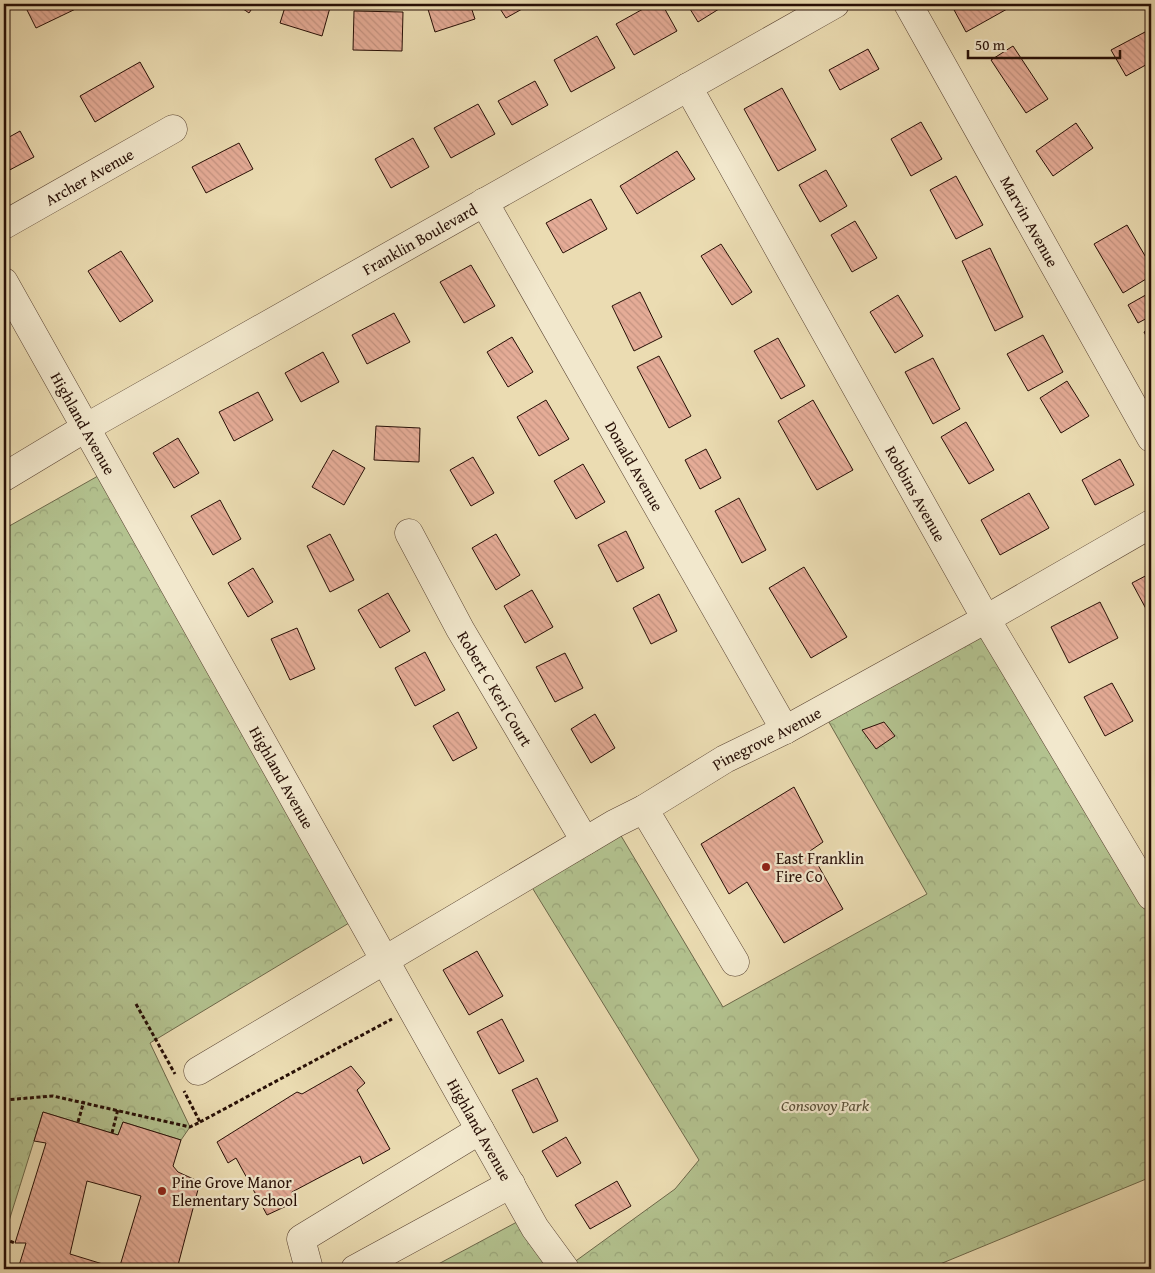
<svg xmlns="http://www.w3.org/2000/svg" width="1155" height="1273" font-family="'Gentium Book Plus',serif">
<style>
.forest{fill:url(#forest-crowns);stroke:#6d684a}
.building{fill:url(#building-back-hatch);stroke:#270f06;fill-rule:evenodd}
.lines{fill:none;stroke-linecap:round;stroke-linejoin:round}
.minor-casing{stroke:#584231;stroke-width:29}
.path{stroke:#270f06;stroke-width:3;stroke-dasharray:4 2.5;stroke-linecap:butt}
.minor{stroke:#f2e8cd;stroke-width:28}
.poi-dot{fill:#8f2418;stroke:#f2e8cd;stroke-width:2}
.labels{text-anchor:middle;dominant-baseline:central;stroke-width:4.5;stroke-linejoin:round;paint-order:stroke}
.street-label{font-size:16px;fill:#270f06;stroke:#f2e8cd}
.poi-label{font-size:16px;fill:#270f06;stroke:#f2e8cd;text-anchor:start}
.park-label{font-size:16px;font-style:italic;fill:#584e36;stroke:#f2e8cd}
</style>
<defs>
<pattern id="forest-crowns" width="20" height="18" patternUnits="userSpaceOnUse" patternTransform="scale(1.25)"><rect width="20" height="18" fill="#b3c28f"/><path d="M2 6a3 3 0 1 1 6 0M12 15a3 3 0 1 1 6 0" fill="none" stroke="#9aa67a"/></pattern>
<pattern id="building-back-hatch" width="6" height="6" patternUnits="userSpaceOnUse" patternTransform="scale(1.25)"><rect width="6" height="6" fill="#e5ac97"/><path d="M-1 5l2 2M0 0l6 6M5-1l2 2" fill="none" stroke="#c49381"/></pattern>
</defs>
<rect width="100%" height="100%" fill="#ebdcb2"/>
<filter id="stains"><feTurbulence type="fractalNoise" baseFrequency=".004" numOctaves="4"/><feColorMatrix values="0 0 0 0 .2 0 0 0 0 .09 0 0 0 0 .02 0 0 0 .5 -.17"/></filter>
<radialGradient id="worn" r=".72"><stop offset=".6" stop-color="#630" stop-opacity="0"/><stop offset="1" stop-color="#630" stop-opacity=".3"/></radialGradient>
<path class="forest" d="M105 472 359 917 150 1043 190 1127 181 1140 123 1122 118 1135 43 1112 4 1237V529Z
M986 619 1151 901V1177L928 1269H429L530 1215 566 1268 675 1189 699 1160 525 876 614 824 723 1007 927 894 822 710Z"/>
<path class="building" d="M24 4H86L36 28Z
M236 4H255L249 13Z
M286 4H331L322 36 280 23Z
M434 4H470L475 19 435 32 427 6Z
M497 4H531L506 18Z
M652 4H662L677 31 634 55 616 24Z
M687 4H727L698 22Z
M959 4H1016L966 32 953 8Z
M354 11 403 12 402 51 353 50Z
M1145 32 1151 44V62L1126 76 1111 50Z
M597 36 615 68 571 92 554 60Z
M1013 46 1048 99 1026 113 991 60Z
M868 49 879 69 840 90 829 70Z
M140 62 154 87 95 122 80 96Z
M535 81 548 105 512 125 498 101Z
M782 88 816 150 778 171 744 109Z
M478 104 495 134 451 158 434 128Z
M921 122 942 159 911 176 891 139Z
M1076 123 1093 148 1053 176 1036 151Z
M20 131 34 157 4 173V140Z
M413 138 429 167 391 188 375 159Z
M239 143 253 169 206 193 192 167Z
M677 151 695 179 637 214 620 186Z
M826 170 847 206 820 222 799 185Z
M956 176 983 225 956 239 930 190Z
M591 199 607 229 563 253 546 223Z
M855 221 877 258 852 272 831 235Z
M1127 225 1151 266V276L1123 293 1094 244Z
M721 244 752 292 732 305 701 256Z
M990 248 1023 317 995 331 962 261Z
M121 251 153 301 120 322 88 271Z
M471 265 495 306 464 323 440 282Z
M640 292 662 337 634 351 612 306Z
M1151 292V316L1138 323 1128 305Z
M898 295 923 336 895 353 870 312Z
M394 313 410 342 367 364 352 335Z
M1151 328V345L1144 332Z
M1043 335 1063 372 1028 391 1007 354Z
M512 337 533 372 508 387 487 352Z
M778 338 805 386 781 399 754 351Z
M323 352 339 382 301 402 285 373Z
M659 356 691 416 669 428 637 367Z
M933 358 960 409 933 424 905 372Z
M1067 381 1089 416 1061 433 1040 398Z
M258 392 273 420 234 441 219 412Z
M546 400 569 439 539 456 517 417Z
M813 400 853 470 817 490 778 421Z
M966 422 994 470 969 484 941 437Z
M376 426 420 428 419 462 374 460Z
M178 438 199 473 174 488 153 453Z
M706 449 721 478 700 489 685 460Z
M333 450 365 468 344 505 312 487Z
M473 457 494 493 471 506 450 470Z
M1120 459 1134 485 1095 505 1082 480Z
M583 464 605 502 576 519 554 481Z
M1029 493 1049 528 1000 555 981 520Z
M739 498 766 550 742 563 715 511Z
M220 500 241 539 213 555 191 516Z
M626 531 644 568 617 582 598 545Z
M330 534 354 580 330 592 307 546Z
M496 534 520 575 496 590 472 548Z
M804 567 847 637 811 658 769 588Z
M253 568 273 602 248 617 228 583Z
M1151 573V618L1132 583Z
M532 590 553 627 525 643 504 606Z
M388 593 410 631 380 648 358 610Z
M659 594 677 631 651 644 633 608Z
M1100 602 1118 638 1069 663 1051 627Z
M297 628 315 669 290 680 271 639Z
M425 652 445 690 415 706 395 668Z
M565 653 583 688 555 702 536 667Z
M1112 683 1133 721 1105 736 1084 697Z
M458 712 477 748 453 761 433 726Z
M595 714 615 748 591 763 571 729Z
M884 722 895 736 876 749 862 730Z
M794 787 823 842 810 851 843 909 784 943 747 882 729 894 701 844Z
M477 951 503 996 469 1015 443 970Z
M502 1019 524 1061 499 1074 477 1032Z
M351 1066 365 1083 357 1090 390 1149 363 1164 360 1156 292 1192 295 1202 267 1215 236 1158 228 1163 217 1142 297 1092 302 1094Z
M537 1078 558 1121 533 1133 512 1090Z
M43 1112 118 1135 123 1122 181 1140 173 1166 178 1172 200 1182 177 1269H18L26 1243H15L46 1143 34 1141ZM87 1181 141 1196 119 1269 70 1254Z
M566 1137 581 1163 557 1177 542 1151Z
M617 1181 631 1206 590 1229 575 1205Z"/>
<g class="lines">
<defs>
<g id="minor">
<path id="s1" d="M908 4 1151 438"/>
<path id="s2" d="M688 87 986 619 1151 896"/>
<path id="s3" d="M484 202 785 730"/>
<path id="s4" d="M4 225 173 129"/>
<path id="s5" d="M4 282 535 1228 565 1269"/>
<path id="s6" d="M4 477 87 427 835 4"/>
<path id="s7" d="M409 533 460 629 585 841"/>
<path d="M644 809 735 962"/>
<path id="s8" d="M198 1071 614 824 644 809 725 759 785 730 986 619 1151 524"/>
<path d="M309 1269 301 1239 480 1130"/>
<path d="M355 1269 511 1184"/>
</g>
</defs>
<use href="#minor" class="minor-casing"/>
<path class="path" d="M136 1004 175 1074
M4 1100 53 1096 190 1127 200 1122 184 1091
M78 1122 84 1101
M200 1122 392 1019
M112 1133 118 1109
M4 1239 15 1243"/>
<use href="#minor" class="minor"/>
</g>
<g class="poi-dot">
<circle cx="766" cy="867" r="5"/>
<circle cx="162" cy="1191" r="5"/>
</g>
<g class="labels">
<g class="street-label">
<text stroke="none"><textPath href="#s4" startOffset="98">Archer Avenue</textPath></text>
<text stroke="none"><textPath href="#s1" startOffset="249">Marvin Avenue</textPath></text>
<text stroke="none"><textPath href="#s6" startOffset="479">Franklin Boulevard</textPath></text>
<text stroke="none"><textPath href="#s5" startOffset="162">Highland Avenue</textPath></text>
<text stroke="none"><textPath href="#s3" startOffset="304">Donald Avenue</textPath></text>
<text stroke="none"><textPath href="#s2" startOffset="466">Robbins Avenue</textPath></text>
<text stroke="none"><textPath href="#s7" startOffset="178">Robert C Keri Court</textPath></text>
<text stroke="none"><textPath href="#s8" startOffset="659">Pinegrove Avenue</textPath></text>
<text stroke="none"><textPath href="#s5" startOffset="568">Highland Avenue</textPath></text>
<text stroke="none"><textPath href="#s5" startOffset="972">Highland Avenue</textPath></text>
</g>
<g class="poi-label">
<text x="776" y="858">East Franklin<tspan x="776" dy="18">Fire Co</tspan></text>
<text x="172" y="1182">Pine Grove Manor<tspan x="172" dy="18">Elementary School</tspan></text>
</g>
<g class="park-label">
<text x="825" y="1105">Consovoy Park</text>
</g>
</g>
<rect width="1155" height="1273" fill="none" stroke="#ebdcb2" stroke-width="20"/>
<rect x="5" y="5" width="1145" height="1263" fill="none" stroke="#270f06" stroke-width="2.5"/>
<rect x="10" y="10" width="1135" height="1253" fill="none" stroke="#270f06"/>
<path d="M968 50v8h152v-8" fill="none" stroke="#270f06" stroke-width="2.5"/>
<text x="975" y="50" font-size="15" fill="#270f06" stroke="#f2e8cd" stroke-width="4" paint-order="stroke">50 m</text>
<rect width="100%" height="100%" filter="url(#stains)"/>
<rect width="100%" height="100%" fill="url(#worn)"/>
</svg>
